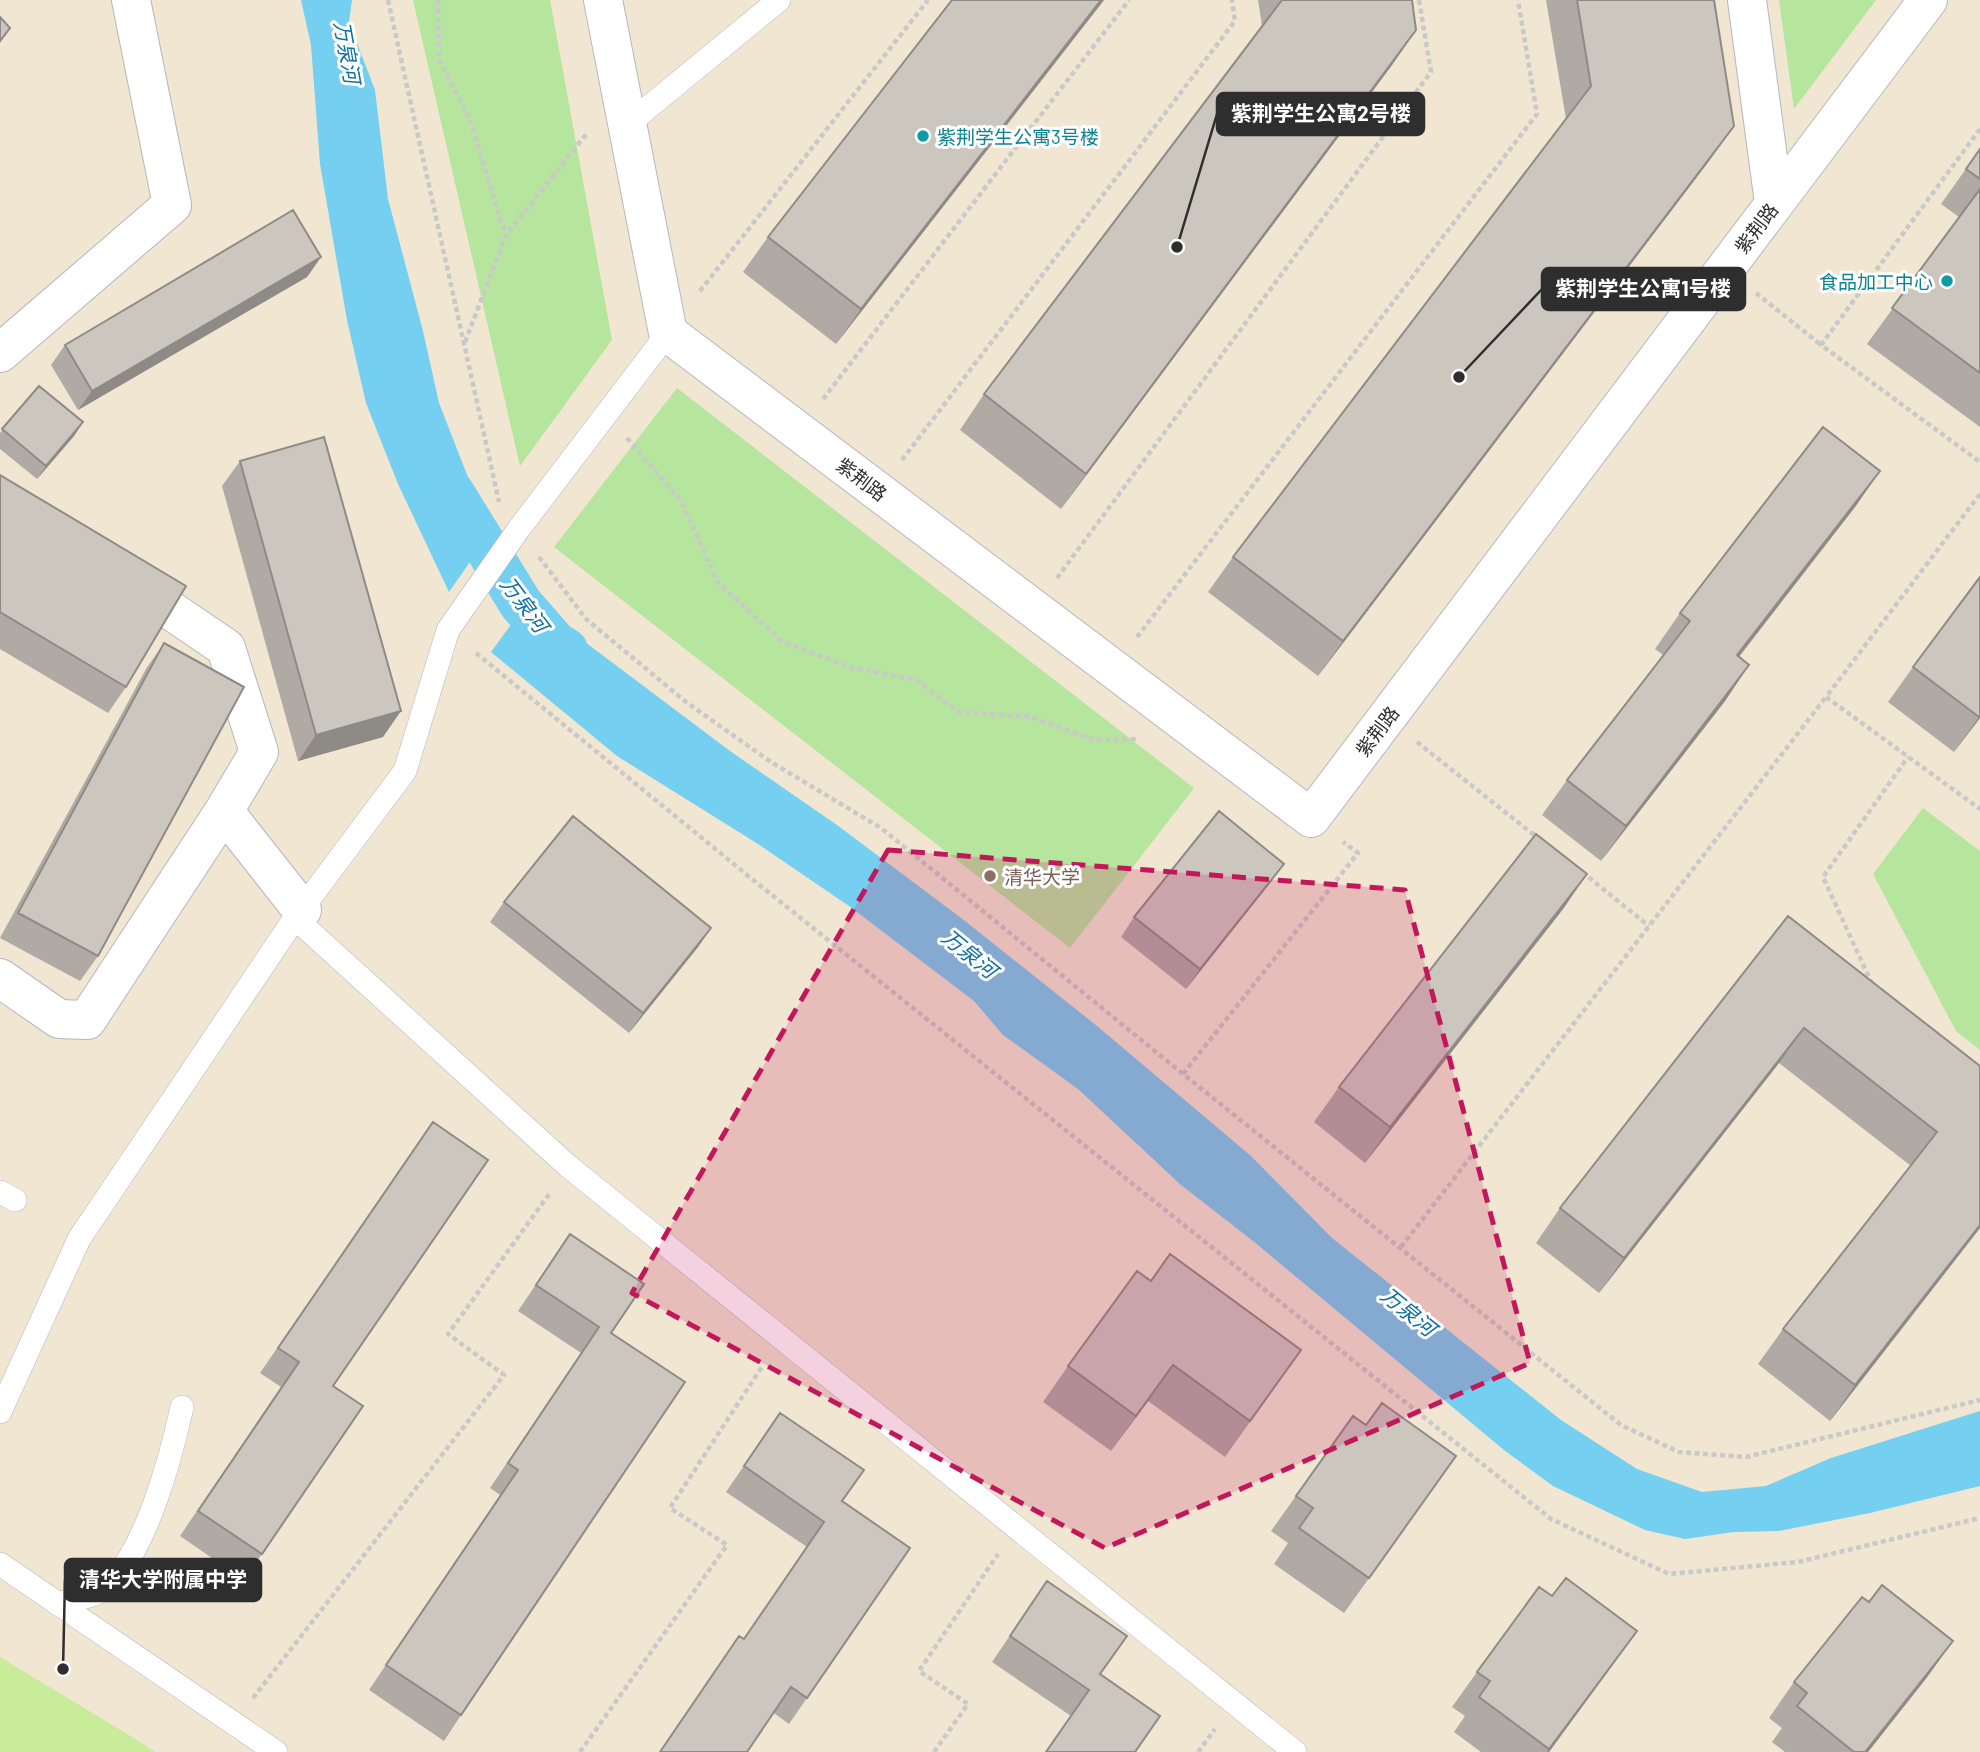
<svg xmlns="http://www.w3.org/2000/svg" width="1980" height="1752" font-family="Barlow,'Noto Sans SC',sans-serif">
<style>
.education{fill:#f0e6d1}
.green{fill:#b6e59e}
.pitch{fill:#c9ec9a}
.water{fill:#75cff0}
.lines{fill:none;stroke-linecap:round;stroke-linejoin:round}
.canal{stroke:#75cff0;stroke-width:44}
.lane-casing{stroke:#b4b7c1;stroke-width:24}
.street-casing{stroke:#b4b7c1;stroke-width:40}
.path{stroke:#c9c9c9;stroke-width:4.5;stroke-dasharray:5 3.5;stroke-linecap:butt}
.lane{stroke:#fff;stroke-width:23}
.street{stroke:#fff;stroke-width:38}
.wall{fill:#afaba4}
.shaded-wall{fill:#8e8b86}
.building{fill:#cbc7bf;stroke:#8e8b86;stroke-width:2}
.marked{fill:#c2185b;fill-opacity:0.2;stroke:#c2185b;stroke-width:5;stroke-dasharray:14 9;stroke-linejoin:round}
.culture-dot{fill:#0f9aa8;stroke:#fff;stroke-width:2.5}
.education-dot{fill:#8d6e63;stroke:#fff;stroke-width:2.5}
.labels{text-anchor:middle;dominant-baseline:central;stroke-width:6;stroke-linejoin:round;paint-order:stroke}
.culture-label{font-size:19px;fill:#0d838f;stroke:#fff;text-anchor:start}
.street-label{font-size:19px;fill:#2e2e2e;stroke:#fff}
.education-label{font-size:19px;fill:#785e54;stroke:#fff;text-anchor:start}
.water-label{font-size:21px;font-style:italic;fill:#0d6fa3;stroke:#fff}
.leader{fill:none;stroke:#2e2e2e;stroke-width:2.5}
.callout-dot{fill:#2e2e2e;stroke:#fff;stroke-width:2.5}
.callout{fill:#2e2e2e;stroke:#2e2e2e;stroke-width:2.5}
.callout-label{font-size:21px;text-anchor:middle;font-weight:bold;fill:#fff}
</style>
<rect width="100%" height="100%" fill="#efe9e1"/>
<path class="education" d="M0 0H1980V1752H0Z"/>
<path class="green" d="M413 0H550L612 340 520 466Z
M1779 0H1876L1794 109Z
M677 388 1194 788 1070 948 554 547Z
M1923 808 1980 851V1050L1956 1031 1873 874Z"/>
<path class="pitch" d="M0 1657 137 1740 155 1752H0Z"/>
<path class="water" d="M301 0H352L349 22 375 90 388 199 423 331 439 403 471 485 488 536 449 592 398 484 366 403 347 320 320 164 311 45Z
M529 600 730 751 837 825 965 921 1097 1026 1251 1156 1332 1238 1561 1420 1637 1469 1702 1492 1766 1486 1831 1458 1980 1411V1486L1870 1513 1779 1531 1734 1532 1685 1539 1645 1530 1553 1486 1504 1450 1253 1241 1181 1185 1078 1089 1003 1035 974 1001 849 906 758 844 617 756 491 652Z"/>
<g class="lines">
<path class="canal" d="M452 492 521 604 555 643 566 650"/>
<defs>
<path id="lane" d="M628 124 779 0
M295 918 568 1166 1295 1752
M0 1192 15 1200
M0 1412 79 1239 295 918 405 771 448 630 518 530 668 333
M0 1564 276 1752
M58 1604C71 1600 94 1597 104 1589 145 1556 171 1457 182 1407"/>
<path id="street" d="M603 0 668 333 1311 818 1928 0
M1747 0 1774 203
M0 353 172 205 131 0
M224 811 302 910
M0 978 59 1019 87 1020 224 811 259 752 226 648 129 582"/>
</defs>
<use href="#lane" class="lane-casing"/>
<use href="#street" class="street-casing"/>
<path class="path" d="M388 0 499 502
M438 0 439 59 470 120 505 234
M1980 129 1821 345 1980 462
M700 291 928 0
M1756 293 1821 345
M465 342 506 235 588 132
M823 399 1129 0
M627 438 681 501 718 583 783 642 850 667 916 680 959 712 1031 717 1095 740 1137 739
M902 460 1235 21 1232 0
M1980 494 1826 697 1980 809
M539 557 586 619 686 702 771 762 881 828 1183 1074 1621 1425 1679 1452 1746 1457 1980 1400
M1057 578 1431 72 1419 0
M1137 637 1537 114 1518 0
M476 653 752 879 1551 1519 1669 1574 1798 1562 1980 1518
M1417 742 1539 839
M1582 872 1649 926
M1872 984 1823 877 1908 757
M1183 1074 1358 853 1343 842
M1401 1247 1826 697
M253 1698 504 1375 448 1334 550 1193
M580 1752 727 1545 670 1508 763 1365
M934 1752 968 1704 919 1671 998 1554
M1198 1752 1215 1729"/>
<use href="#lane" class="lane"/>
<use href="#street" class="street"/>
</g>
<path class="wall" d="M1104 0 836 344 743 272 768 237Z
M1258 0H1412L1416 30 1392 65 1061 509 960 430 984 394 1262 26Z
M1546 0H1714L1734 126 1709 161 1318 676 1208 592 1233 557 1566 119Z
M1980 149V427L1867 344 1959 217 1941 204Z
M321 257 307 277 78 410 51 365 65 345Z
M39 386 83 422 74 436 37 479 0 449V433Z
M240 461 383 737 298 761 222 486Z
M1880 471 1855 507 1739 657 1749 665 1725 701 1601 861 1542 815 1567 780 1663 655 1655 649 1680 613Z
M0 475 126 687 108 713 0 649Z
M164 643 98 956 80 981 0 938 146 669Z
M1913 667 1980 718 1954 752 1888 702Z
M1284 864 1270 883 1186 989 1121 937 1134 917Z
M1587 874 1563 909 1365 1163 1314 1122 1339 1087Z
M504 902 711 928 698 947 629 1033 490 922Z
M1788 916 1980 1066V1228L1830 1421 1758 1364 1783 1329 1911 1166 1779 1063 1599 1293 1536 1243 1560 1208Z
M433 1122 333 1386 363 1406 244 1580 180 1536 281 1387 260 1373Z
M570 1234 611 1333 461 1715 444 1741 369 1690 500 1495 490 1488 581 1353 518 1311Z
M1151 1281 1301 1350 1225 1457 1148 1401 1111 1451 1043 1402 1068 1366Z
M780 1413 842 1501 910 1548 789 1724 774 1713 744 1639 807 1547 726 1492Z
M1353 1416 1366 1425 1431 1492 1344 1613 1274 1564 1288 1543 1271 1531Z
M1047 1581 1100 1674 1071 1716 992 1662Z
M1637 1631 1549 1752H1481L1454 1732 1465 1716 1452 1707 1477 1672Z
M1928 1676 1868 1752H1785L1772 1742 1782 1728 1769 1718 1794 1682Z"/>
<path class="shaded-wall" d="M1101 0H1104L836 344 861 309Z
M1416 30 1392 65 1061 509 1086 474Z
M1734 126 1709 161 1318 676 1343 641Z
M321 257 307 277 78 410 92 391Z
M83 422 74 436 37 479 46 466Z
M1880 471 1855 507 1712 691 1737 655Z
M1749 665 1725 701 1601 861 1626 826Z
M401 711 383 737 298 761 316 735Z
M1980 715V718L1954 752 1979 717Z
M1284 864 1270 883 1186 989 1200 969Z
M1587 874 1563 909 1365 1163 1390 1127Z
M711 928 698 947 629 1033 643 1013Z
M1804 1028 1779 1063 1599 1293 1624 1258Z
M1980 1225V1228L1830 1421 1855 1385Z
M1173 1365 1148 1401 1111 1451 1136 1416Z
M1637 1631 1612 1666 1549 1752H1547Z
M1953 1641 1928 1676 1868 1752H1865Z"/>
<path class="building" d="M952 0H1101L861 309 768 237Z
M1282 0H1412L1416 30 1086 474 984 394Z
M1577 0H1714L1734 126 1343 641 1233 557 1591 86Z
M0 17 10 28 0 41Z
M1980 149V179L1966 169Z
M1980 189V373L1892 308Z
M293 210 321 257 92 391 65 345Z
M39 386 83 422 46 466 2 429Z
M1823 427 1880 471 1737 655 1749 665 1626 826 1567 780 1690 621 1680 613Z
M324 437 401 711 316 735 240 461Z
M0 475 186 586 126 687 0 612Z
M1980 577V715L1979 717 1913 667Z
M164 643 244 687 98 956 18 913Z
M1219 811 1284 864 1200 969 1134 917Z
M573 816 711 928 643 1013 504 902Z
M1536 834 1587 874 1390 1127 1339 1087Z
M1788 916 1980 1066V1225L1855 1385 1783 1329 1937 1132 1804 1028 1624 1258 1560 1208Z
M433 1122 488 1160 333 1386 363 1406 262 1554 198 1511 299 1362 278 1348Z
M570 1234 644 1284 611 1333 685 1382 461 1715 386 1665 518 1470 508 1463 599 1327 536 1285Z
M1170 1254 1301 1350 1250 1421 1173 1365 1136 1416 1068 1366 1137 1271 1151 1281Z
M1382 1403 1456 1456 1369 1578 1299 1528 1313 1508 1296 1496 1353 1416 1366 1425Z
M780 1413 864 1470 842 1501 910 1548 807 1698 791 1687 747 1752H660L739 1636 744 1639 824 1522 744 1466Z
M1566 1578 1637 1631 1549 1749 1479 1697 1490 1681 1477 1672 1539 1587 1552 1596Z
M1047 1581 1127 1636 1100 1674 1160 1716 1135 1752H1046L1089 1690 1010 1636Z
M1882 1585 1953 1641 1865 1752H1854L1797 1706 1807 1693 1794 1682 1862 1597 1869 1602Z"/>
<path class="marked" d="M888 850 1405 890 1530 1363 1105 1548 632 1293Z"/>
<g class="culture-dot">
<circle cx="923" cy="136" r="7"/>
<circle cx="1947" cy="281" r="7"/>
</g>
<circle class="education-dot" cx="990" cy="876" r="7"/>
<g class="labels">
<g class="culture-label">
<text x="937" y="136">紫荆学生公寓3号楼</text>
<text x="1933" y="281" text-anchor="end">食品加工中心</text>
</g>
<g class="street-label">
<text transform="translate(1756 228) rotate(-53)">紫荆路</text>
<text transform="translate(862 479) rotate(37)">紫荆路</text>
<text transform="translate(1377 731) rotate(-53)">紫荆路</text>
</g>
<g class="education-label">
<text x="1004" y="876">清华大学</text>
</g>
<g class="water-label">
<text transform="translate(348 52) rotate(80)">万泉河</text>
<text transform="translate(525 604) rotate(53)">万泉河</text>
<text transform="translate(970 953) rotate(39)">万泉河</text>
<text transform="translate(1409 1311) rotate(39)">万泉河</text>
</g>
</g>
<path class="leader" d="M1177 247L1217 114M1459 377L1542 289M63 1669L65 1580"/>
<g class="callout-dot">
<circle cx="1177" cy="247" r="7"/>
<circle cx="1459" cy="377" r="7"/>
<circle cx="63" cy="1669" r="7"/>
</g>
<g class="callout">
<rect x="1217" y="93" width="207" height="42" rx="7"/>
<rect x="1542" y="268" width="203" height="42" rx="7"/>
<rect x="65" y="1559" width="196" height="42" rx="7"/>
</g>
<g class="callout-label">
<text x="1321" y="121">紫荆学生公寓2号楼</text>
<text x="1643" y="296">紫荆学生公寓1号楼</text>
<text x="163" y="1587">清华大学附属中学</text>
</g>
</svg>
